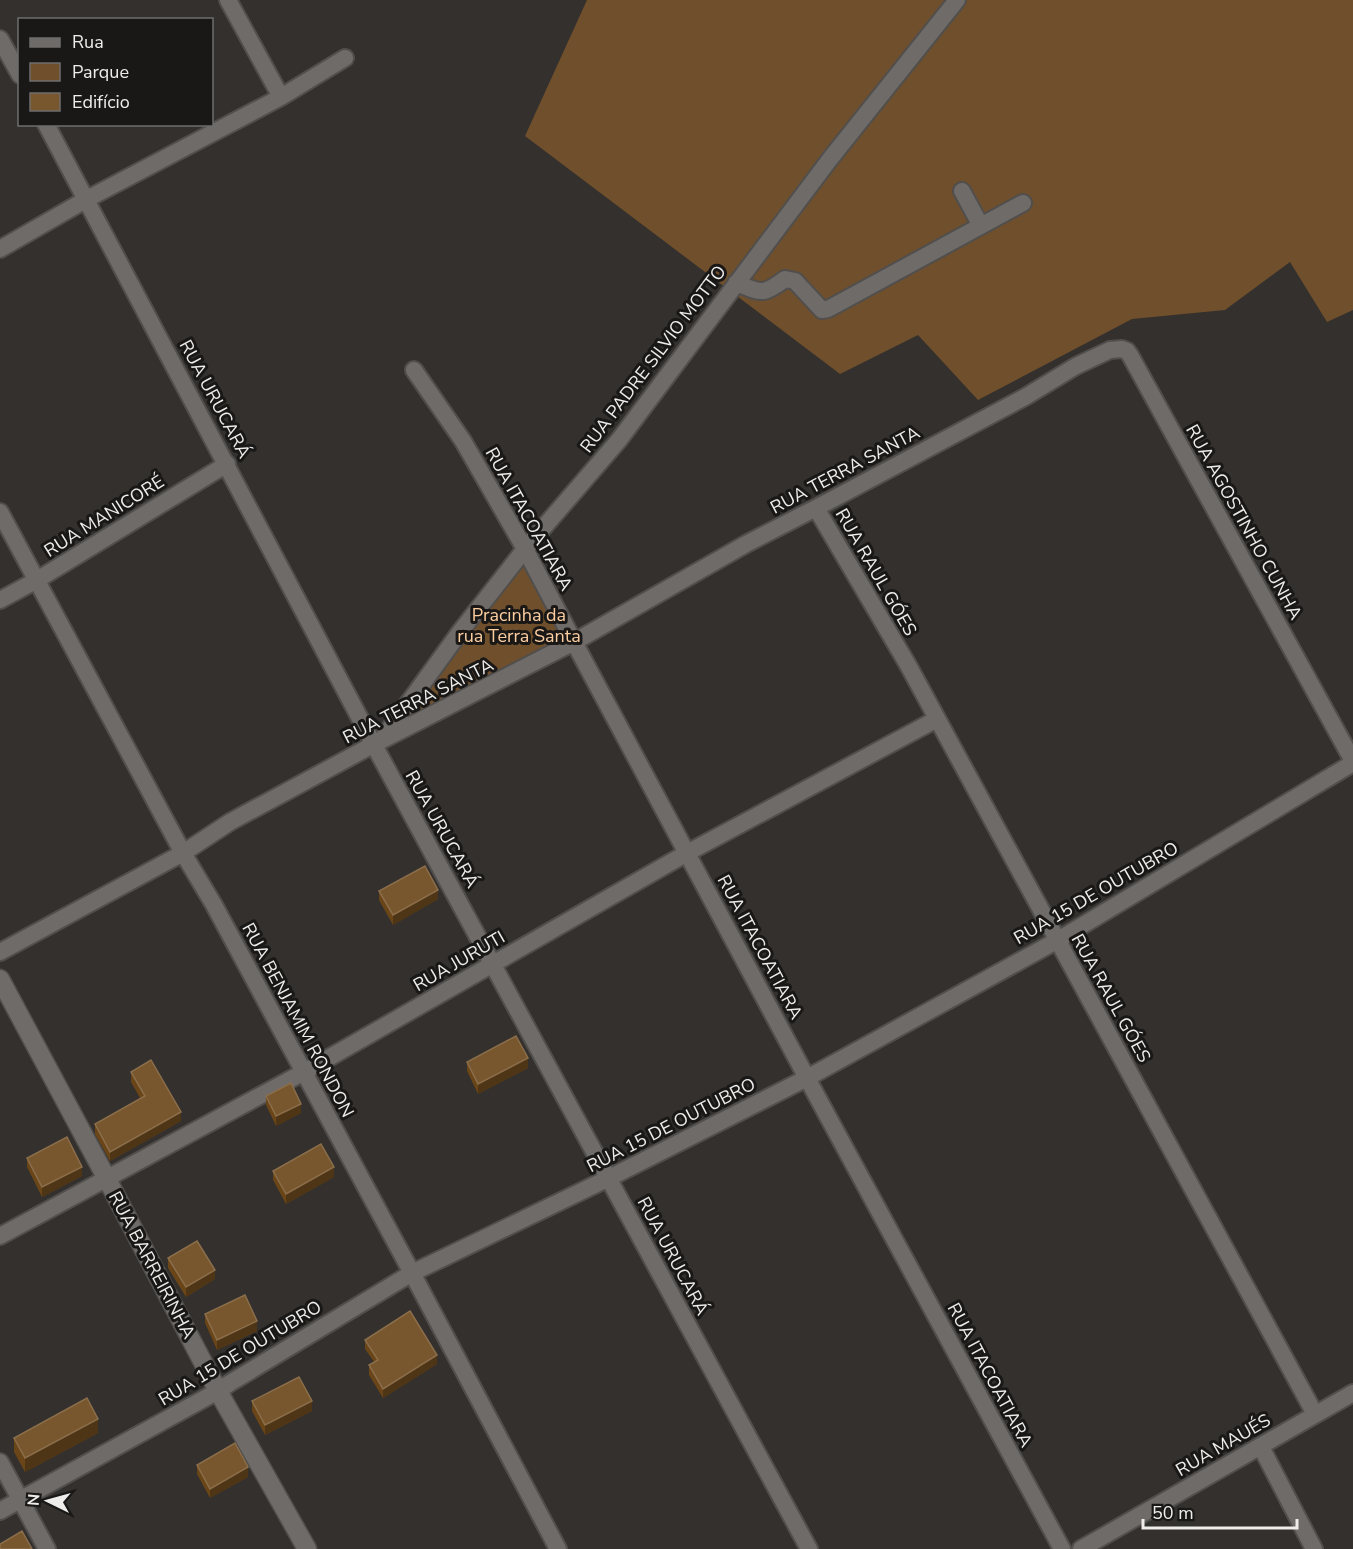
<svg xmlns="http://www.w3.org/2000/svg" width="1353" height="1549" font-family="'Nunito Sans',sans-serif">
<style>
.green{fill:#704f2c}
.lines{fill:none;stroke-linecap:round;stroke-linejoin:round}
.street-casing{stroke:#514f4d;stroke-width:20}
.secondary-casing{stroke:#514f4d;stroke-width:21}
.street{stroke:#6f6b68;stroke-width:16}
.secondary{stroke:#6f6b68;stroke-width:18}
.wall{fill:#6a4517}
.shaded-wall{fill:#4e3516}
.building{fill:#78572e;stroke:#8b6e4b;stroke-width:1.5}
.labels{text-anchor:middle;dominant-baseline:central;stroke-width:6;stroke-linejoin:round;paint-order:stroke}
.street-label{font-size:18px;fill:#efedeb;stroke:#191817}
.park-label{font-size:18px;fill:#fccda0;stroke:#191817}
</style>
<rect width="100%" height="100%" fill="#33302d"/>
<path class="green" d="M587 0H1353V310L1327 322 1290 262 1225 310 1132 319 978 400 918 335 840 374 525 136Z
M524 553 573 642 375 745Z"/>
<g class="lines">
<defs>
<path id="street" d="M228 0 281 97
M0 39 20 75
M46 124 374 745 809 1549
M962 191 981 226
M0 249 87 199 281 97 345 58
M736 283C762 293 762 296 785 279L795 281 822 310 828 309 1023 203
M414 370 463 441 525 549 574 642 807 1078 1062 1549
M816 508 908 665 1315 1414
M0 512 183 853 214 905 412 1273 558 1549
M0 600 37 580 227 464
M383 738 460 632 525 549 619 440 830 159 957 0
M0 952 183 853 230 822 380 741 574 642 746 544 816 508 1025 397 1076 366 1110 350 1122 349 1127 351 1130 355 1353 761
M0 1236 304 1072 687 853 937 719
M1261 1447 1314 1549
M0 1462 47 1549
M0 1511 218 1391 230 1383 412 1273 609 1178 807 1078 1058 940 1353 763
M1081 1549 1353 1393"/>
<path id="secondary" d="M0 979 107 1179 218 1391 307 1549"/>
</defs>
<use href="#street" class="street-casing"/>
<use href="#secondary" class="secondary-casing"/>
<use href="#street" class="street"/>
<use href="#secondary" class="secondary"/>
</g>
<path class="wall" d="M379 891 438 899 393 925 379 900Z
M467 1062 528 1068 478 1094 467 1071Z
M131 1072 181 1121 110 1161 95 1134V1124L140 1098 131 1082Z
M266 1096 301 1113 276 1126 266 1105Z
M27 1158 82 1176 42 1197 27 1167Z
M273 1171 334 1177 286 1204 273 1180Z
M168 1258 215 1279 186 1297 168 1268Z
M205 1314 257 1331 217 1350 205 1323Z
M365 1340 437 1364 383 1398 369 1375V1365L374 1362 365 1349Z
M252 1401 312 1411 265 1435 252 1411Z
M98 1433 25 1472 14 1452V1438Z
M197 1465 248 1477 210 1498 197 1474Z"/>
<path class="shaded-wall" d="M438 890V899L393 925V915Z
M528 1058V1068L478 1094V1084Z
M301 1104V1113L276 1126V1116Z
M181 1112V1121L110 1161V1152Z
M82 1167V1176L42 1197V1187Z
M334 1167V1177L286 1204V1194Z
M215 1270V1279L186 1297V1287Z
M257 1321V1331L217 1350V1340Z
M437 1355V1364L383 1398V1389Z
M312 1401V1411L265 1435V1425Z
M98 1419V1433L25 1472V1458Z
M248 1467V1477L210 1498V1489Z"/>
<path class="building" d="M425 866 438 890 393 915 379 891Z
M516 1036 528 1058 478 1084 467 1062Z
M151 1060 181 1112 110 1152 95 1124 145 1096 131 1072Z
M291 1083 301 1104 276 1116 266 1096Z
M67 1137 82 1167 42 1187 27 1158Z
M321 1144 334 1167 286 1194 273 1171Z
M197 1241 215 1270 186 1287 168 1258Z
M245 1295 257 1321 217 1340 205 1314Z
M410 1311 437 1355 383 1389 369 1365 378 1360 365 1340Z
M299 1377 312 1401 265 1425 252 1401Z
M87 1398 98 1419 25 1458 14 1438Z
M235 1443 248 1467 210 1489 197 1465Z
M22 1531 32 1549H0V1544Z"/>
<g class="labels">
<g class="street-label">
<text transform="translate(653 359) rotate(-53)">RUA PADRE SILVIO MOTTO</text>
<text transform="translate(215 399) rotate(62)">RUA URUCARÁ</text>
<text transform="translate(845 470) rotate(-28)">RUA TERRA SANTA</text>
<text transform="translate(104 516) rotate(-32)">RUA MANICORÉ</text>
<text transform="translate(529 519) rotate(61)">RUA ITACOATIARA</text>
<text transform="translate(1244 522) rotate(61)">RUA AGOSTINHO CUNHA</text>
<text transform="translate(876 572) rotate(60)">RUA RAUL GÓES</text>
<text transform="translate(418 701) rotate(-27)">RUA TERRA SANTA</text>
<text transform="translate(442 829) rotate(61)">RUA URUCARÁ</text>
<text transform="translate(1096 893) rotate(-30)">RUA 15 DE OUTUBRO</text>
<text transform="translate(760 947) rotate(62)">RUA ITACOATIARA</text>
<text transform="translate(459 961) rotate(-30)">RUA JURUTI</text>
<text transform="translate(1111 998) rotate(61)">RUA RAUL GÓES</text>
<text transform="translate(298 1020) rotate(62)">RUA BENJAMIM RONDON</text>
<text transform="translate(671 1125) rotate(-27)">RUA 15 DE OUTUBRO</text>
<text transform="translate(673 1256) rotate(62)">RUA URUCARÁ</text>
<text transform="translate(152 1265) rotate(62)">RUA BARREIRINHA</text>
<text transform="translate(240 1353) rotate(-31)">RUA 15 DE OUTUBRO</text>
<text transform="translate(990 1375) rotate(62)">RUA ITACOATIARA</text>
<text transform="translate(1223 1445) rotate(-30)">RUA MAUÉS</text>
</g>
<g class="park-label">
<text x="519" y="615">Pracinha da<tspan x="519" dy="21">rua Terra Santa</tspan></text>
</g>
</g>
<rect x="18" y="18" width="195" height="108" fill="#191817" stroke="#6f6d6c" stroke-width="1.5"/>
<rect x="30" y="38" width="30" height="9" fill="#6f6b68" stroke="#6f6d6c" stroke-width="1.5"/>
<text x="72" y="48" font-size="18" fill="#efedeb">Rua</text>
<rect x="30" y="63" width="30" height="18" fill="#704f2c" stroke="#6f6d6c" stroke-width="1.5"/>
<text x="72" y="78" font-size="18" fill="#efedeb">Parque</text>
<rect x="30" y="93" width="30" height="18" fill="#78572e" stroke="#6f6d6c" stroke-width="1.5"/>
<text x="72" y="108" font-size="18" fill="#efedeb">Edifício</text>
<g transform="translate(48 1501) rotate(275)" stroke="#191817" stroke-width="4.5" paint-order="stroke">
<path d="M0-4.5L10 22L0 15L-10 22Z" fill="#efedeb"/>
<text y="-9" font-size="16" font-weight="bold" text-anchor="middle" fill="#efedeb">N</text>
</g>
<path d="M1143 1519v9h154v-9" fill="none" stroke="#efedeb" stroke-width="3"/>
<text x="1152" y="1519" font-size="18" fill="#efedeb" stroke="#191817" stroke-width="4.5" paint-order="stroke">50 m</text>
</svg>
